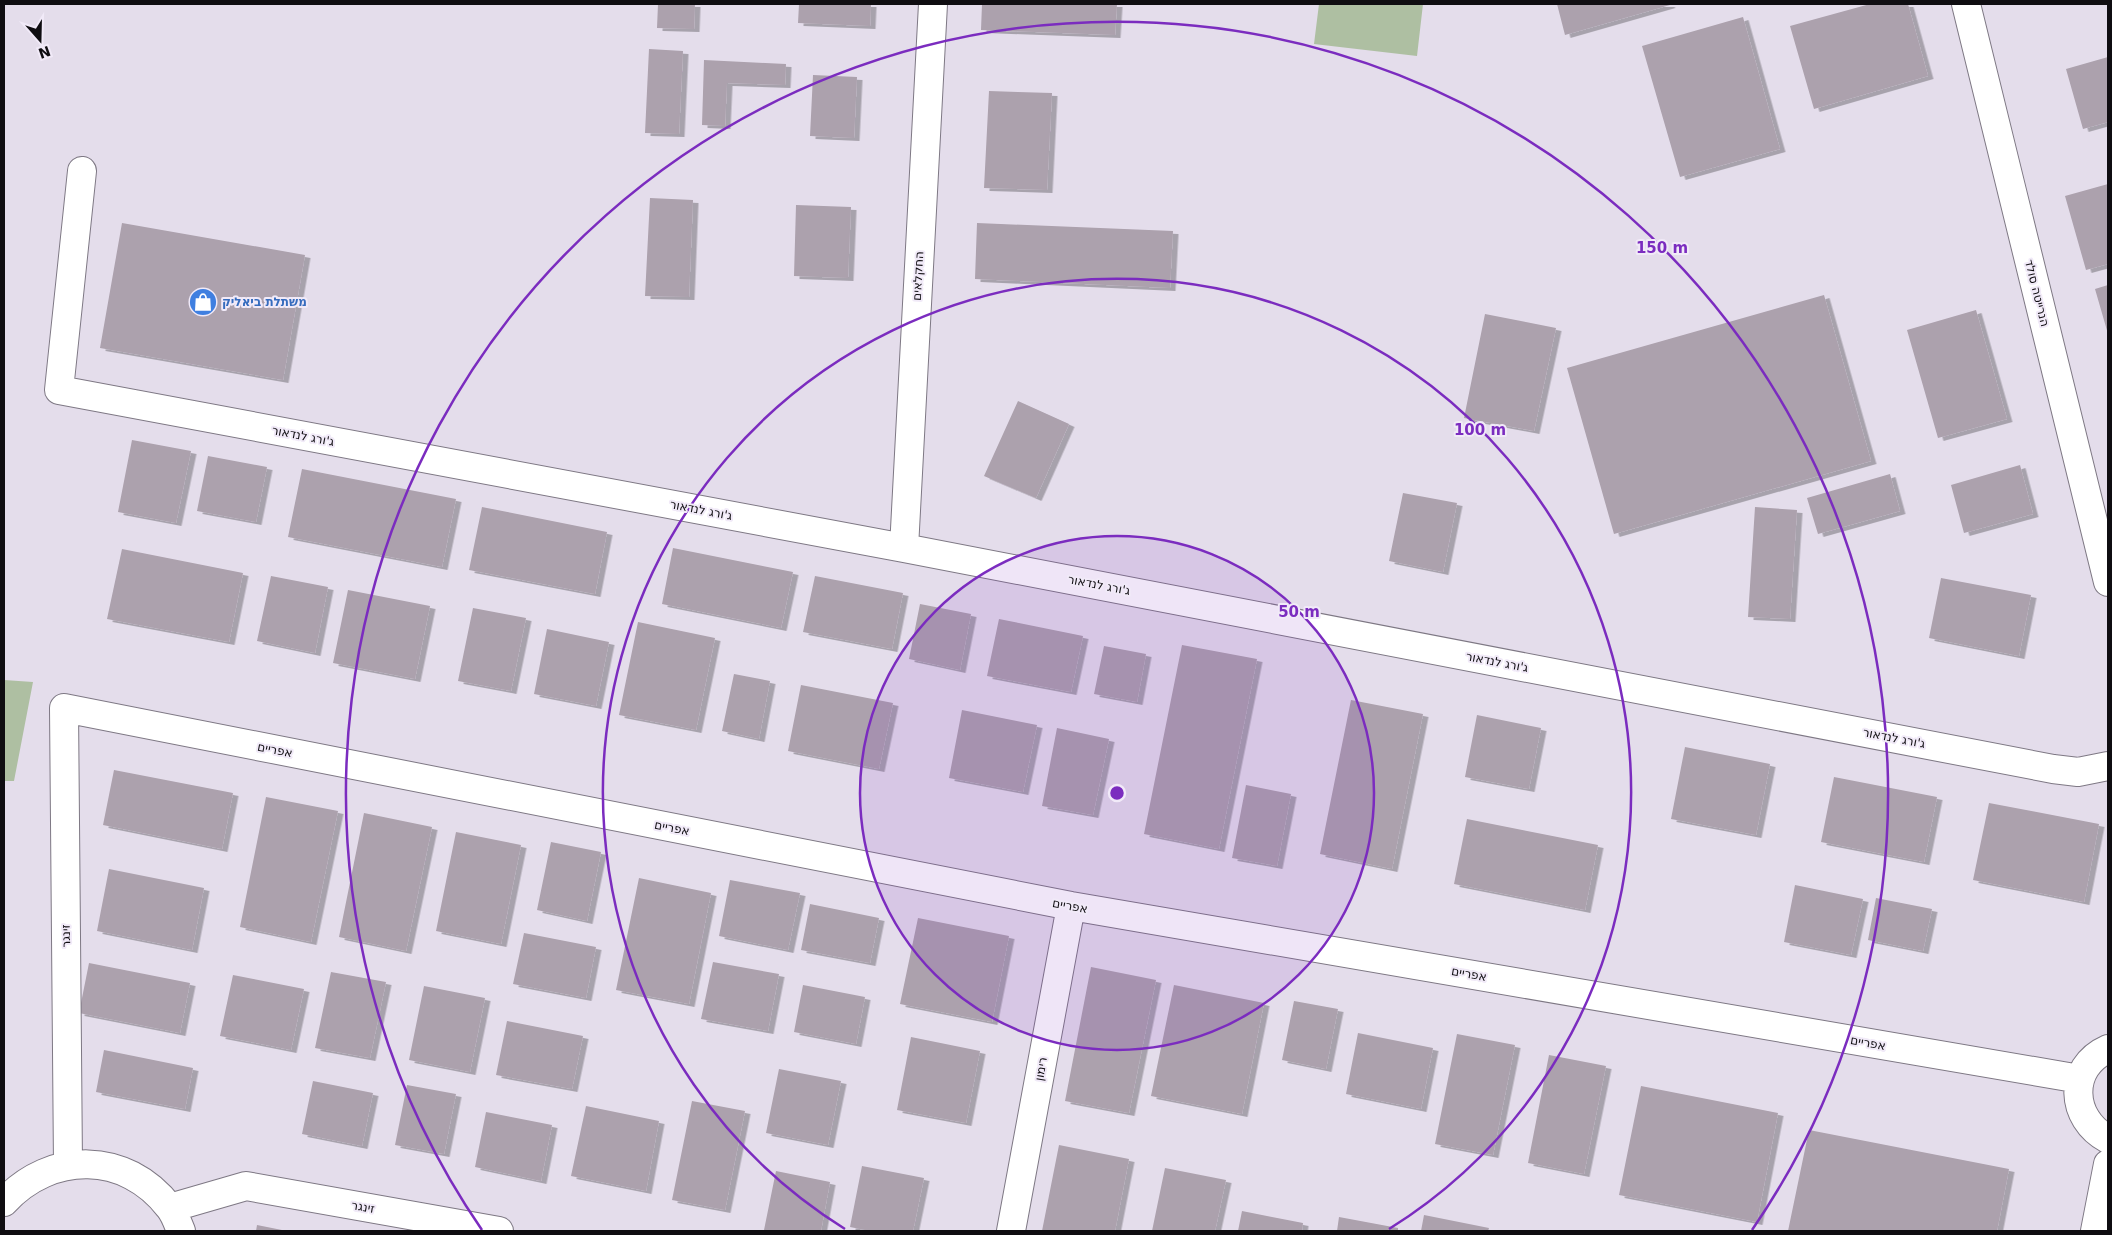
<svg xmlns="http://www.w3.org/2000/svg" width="2112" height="1235" font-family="'DejaVu Sans',Heebo,sans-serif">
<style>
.green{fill:#aebfa2}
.building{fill:#aca1ad;filter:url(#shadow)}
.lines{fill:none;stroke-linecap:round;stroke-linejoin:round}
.minor-casing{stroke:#7e7884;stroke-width:30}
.minor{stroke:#fff;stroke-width:28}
.ring{fill:none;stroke:#7b2cbf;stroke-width:2.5}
.labels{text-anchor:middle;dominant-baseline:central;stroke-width:4;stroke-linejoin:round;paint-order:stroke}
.street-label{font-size:12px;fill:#0f0d11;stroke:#f1eaf8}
.shop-label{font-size:12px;font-weight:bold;fill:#366cbe;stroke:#f1eaf8;text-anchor:start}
.centre{fill:#7b2cbf;stroke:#f1eaf8;stroke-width:2.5}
.ring-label{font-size:15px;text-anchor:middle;font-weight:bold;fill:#7b2cbf;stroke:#f1eaf8;stroke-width:4;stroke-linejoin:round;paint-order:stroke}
</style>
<defs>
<filter id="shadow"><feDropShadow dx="5.5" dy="3" stdDeviation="0" flood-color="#0004"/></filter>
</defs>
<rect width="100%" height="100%" fill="#e4ddeb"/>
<path class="green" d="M1319 4H1423L1417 56 1314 44Z
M4 680 33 682 14 781H4Z"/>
<path class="building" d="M658 4H695L694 29 657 28Z
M799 4H871L870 26 798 23Z
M982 4H1117L1115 35 981 30Z
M1557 4H1669L1670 5 1565 35Z
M1870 4H1908L1928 76 1814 109 1790 26Z
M1743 17 1780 149 1680 177 1642 46Z
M649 49 683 51 679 134 645 133Z
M2108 57V122L2083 129 2066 69Z
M704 60 786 64 785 85 727 83 725 126 702 125Z
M813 75 857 77 854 138 810 136Z
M989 91 1052 93 1047 190 984 188Z
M2108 184V264L2086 270 2065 196Z
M650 198 693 200 689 297 645 296Z
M796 205 851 207 848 278 794 276Z
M122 223 305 255 283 380 100 348Z
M977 223 1173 231 1170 288 975 279Z
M2108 285V334L2095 289Z
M1824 295 1871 461 1614 534 1567 368Z
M1976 310 2007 419 1938 438 1907 330Z
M1485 314 1556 328 1534 431 1464 418Z
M1018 401 1069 424 1036 498 984 476Z
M132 440 191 451 176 523 118 512Z
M208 456 267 467 256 522 197 511Z
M2020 465 2033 514 1964 533 1951 485Z
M302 469 456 499 442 567 288 537Z
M1890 474 1900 511 1818 534 1807 498Z
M1403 493 1457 503 1443 572 1389 561Z
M482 507 607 532 595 594 469 570Z
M1755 507 1797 510 1790 619 1748 617Z
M673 548 793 572 781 628 662 604Z
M122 549 243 573 229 642 107 619Z
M271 576 328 587 315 653 257 641Z
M815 576 903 593 892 649 803 632Z
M1941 578 2031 595 2019 656 1929 638Z
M348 590 430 606 415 679 333 663Z
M920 604 971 614 960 670 909 659Z
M473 608 526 618 511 691 458 681Z
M999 619 1083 636 1071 692 987 676Z
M638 622 715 638 696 730 619 715Z
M547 629 609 642 596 706 534 694Z
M1182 645 1257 659 1219 849 1144 834Z
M1104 646 1146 654 1137 702 1094 694Z
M734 674 770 681 759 739 722 731Z
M801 685 893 703 879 769 788 751Z
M1351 700 1423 714 1392 869 1320 854Z
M962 710 1037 725 1023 792 949 778Z
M1477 715 1541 728 1529 789 1465 777Z
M1057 728 1109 739 1093 815 1042 806Z
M1685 747 1770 764 1756 835 1671 819Z
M114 770 233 793 222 849 103 825Z
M1834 777 1937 797 1924 862 1821 842Z
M1246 785 1291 794 1277 866 1232 858Z
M266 797 338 811 311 942 240 927Z
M1989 803 2099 824 2084 902 1973 880Z
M364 813 432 827 406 951 339 937Z
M1467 819 1598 845 1585 910 1454 884Z
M456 832 521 845 501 944 436 931Z
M551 842 601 852 587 921 537 910Z
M109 869 204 888 192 950 97 931Z
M639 878 711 893 689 1004 616 990Z
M730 880 800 893 788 950 719 936Z
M1795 885 1863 899 1851 955 1784 942Z
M1876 898 1932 909 1923 951 1868 940Z
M810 904 879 918 870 963 801 950Z
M918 918 1009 936 992 1022 900 1004Z
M524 933 596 947 586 998 513 984Z
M713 962 779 974 768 1031 701 1019Z
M89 963 190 983 180 1033 79 1013Z
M1091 967 1156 980 1129 1113 1065 1101Z
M331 972 386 982 370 1058 315 1048Z
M233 975 304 989 291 1050 220 1036Z
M803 985 865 997 856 1044 794 1032Z
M1174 985 1264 1003 1242 1114 1151 1096Z
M424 986 485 998 470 1072 409 1060Z
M1294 1001 1338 1009 1326 1069 1282 1060Z
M507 1021 583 1036 572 1089 496 1075Z
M1358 1033 1433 1048 1421 1109 1346 1094Z
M1457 1034 1515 1045 1493 1155 1435 1144Z
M911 1037 980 1051 966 1123 897 1110Z
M104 1050 193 1068 185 1109 96 1092Z
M1549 1055 1606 1066 1584 1174 1528 1163Z
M779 1069 841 1081 828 1145 766 1133Z
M313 1081 373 1093 362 1146 302 1134Z
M407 1085 456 1094 444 1154 395 1145Z
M1641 1086 1778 1113 1757 1222 1619 1195Z
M692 1101 745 1111 725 1210 672 1200Z
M586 1106 659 1121 646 1191 571 1176Z
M486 1112 552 1125 541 1181 475 1167Z
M1809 1130 2009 1169 1997 1231H1788Z
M1059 1145 1129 1159 1115 1231H1042Z
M862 1166 924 1178 913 1231H870L850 1227Z
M1165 1168 1226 1180 1215 1231H1152Z
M776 1171 830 1182 821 1231 764 1230Z
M1242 1211 1303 1223 1302 1231H1238Z
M1424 1215 1489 1228 1488 1231H1421Z
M1339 1217 1398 1228V1231H1337Z
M257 1225 282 1230V1231H256Z"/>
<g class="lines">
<defs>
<path id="minor" d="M1966 4 2108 582
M82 171 59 390 904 548 2053 769 2078 772 2108 766
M904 548 933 4
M2108 1049C2067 1067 2070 1119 2108 1139
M68 1165 64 708 1071 906 2080 1079
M4 1202C51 1151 126 1151 169 1207 175 1214 178 1224 181 1231
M170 1208 246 1186 499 1231
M1011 1231 1071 906
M2095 1231 2108 1164"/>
</defs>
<use href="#minor" class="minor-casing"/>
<use href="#minor" class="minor"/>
</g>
<circle cx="1117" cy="793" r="257" fill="#7b2cbf" fill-opacity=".12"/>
<g class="ring">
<circle cx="1117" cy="793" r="257"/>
<path d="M845 1229A514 514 0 1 1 1389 1229"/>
<path d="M482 1230A771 771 0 1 1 1752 1230"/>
</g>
<defs>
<symbol id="shop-disc" viewBox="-11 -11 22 22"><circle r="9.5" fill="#3f7fe0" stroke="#f1eaf8"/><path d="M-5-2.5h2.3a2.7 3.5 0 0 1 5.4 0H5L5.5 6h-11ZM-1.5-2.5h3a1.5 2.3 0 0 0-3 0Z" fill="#fff"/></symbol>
</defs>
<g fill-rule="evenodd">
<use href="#shop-disc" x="187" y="286" width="32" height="32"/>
</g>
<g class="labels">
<g class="street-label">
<text transform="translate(918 276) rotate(-87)">החקלאים</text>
<text transform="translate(2037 293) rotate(76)">הנרייטה סולד</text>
<text transform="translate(303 436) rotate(11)">ג'ורג לנדאור</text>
<text transform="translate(701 510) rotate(11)">ג'ורג לנדאור</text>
<text transform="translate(1099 585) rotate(11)">ג'ורג לנדאור</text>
<text transform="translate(1497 662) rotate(11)">ג'ורג לנדאור</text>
<text transform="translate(1894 738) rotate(11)">ג'ורג לנדאור</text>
<text transform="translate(275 750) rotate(11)">אפריים</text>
<text transform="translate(672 828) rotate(11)">אפריים</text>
<text transform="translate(1070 906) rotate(10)">אפריים</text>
<text transform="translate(66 936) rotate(-91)">זינגר</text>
<text transform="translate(1469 974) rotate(10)">אפריים</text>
<text transform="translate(1868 1043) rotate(10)">אפריים</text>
<text transform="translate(1041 1069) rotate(-80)">רימון</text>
<text transform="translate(363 1207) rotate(10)">זינגר</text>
</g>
<g class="shop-label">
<text x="222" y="302">משתלת ביאליק</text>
</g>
</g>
<circle cx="1117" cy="793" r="8" class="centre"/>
<g class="ring-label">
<text x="1662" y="253">150 m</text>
<text x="1480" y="435">100 m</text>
<text x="1299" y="617">50 m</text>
</g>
<rect width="2112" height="1235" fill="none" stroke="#0f0d11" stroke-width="10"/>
<g transform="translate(40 40) rotate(160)" stroke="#f1eaf8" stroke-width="4" paint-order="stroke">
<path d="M0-4L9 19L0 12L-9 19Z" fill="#0f0d11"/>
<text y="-8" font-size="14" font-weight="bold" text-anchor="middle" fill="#0f0d11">N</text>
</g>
</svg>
